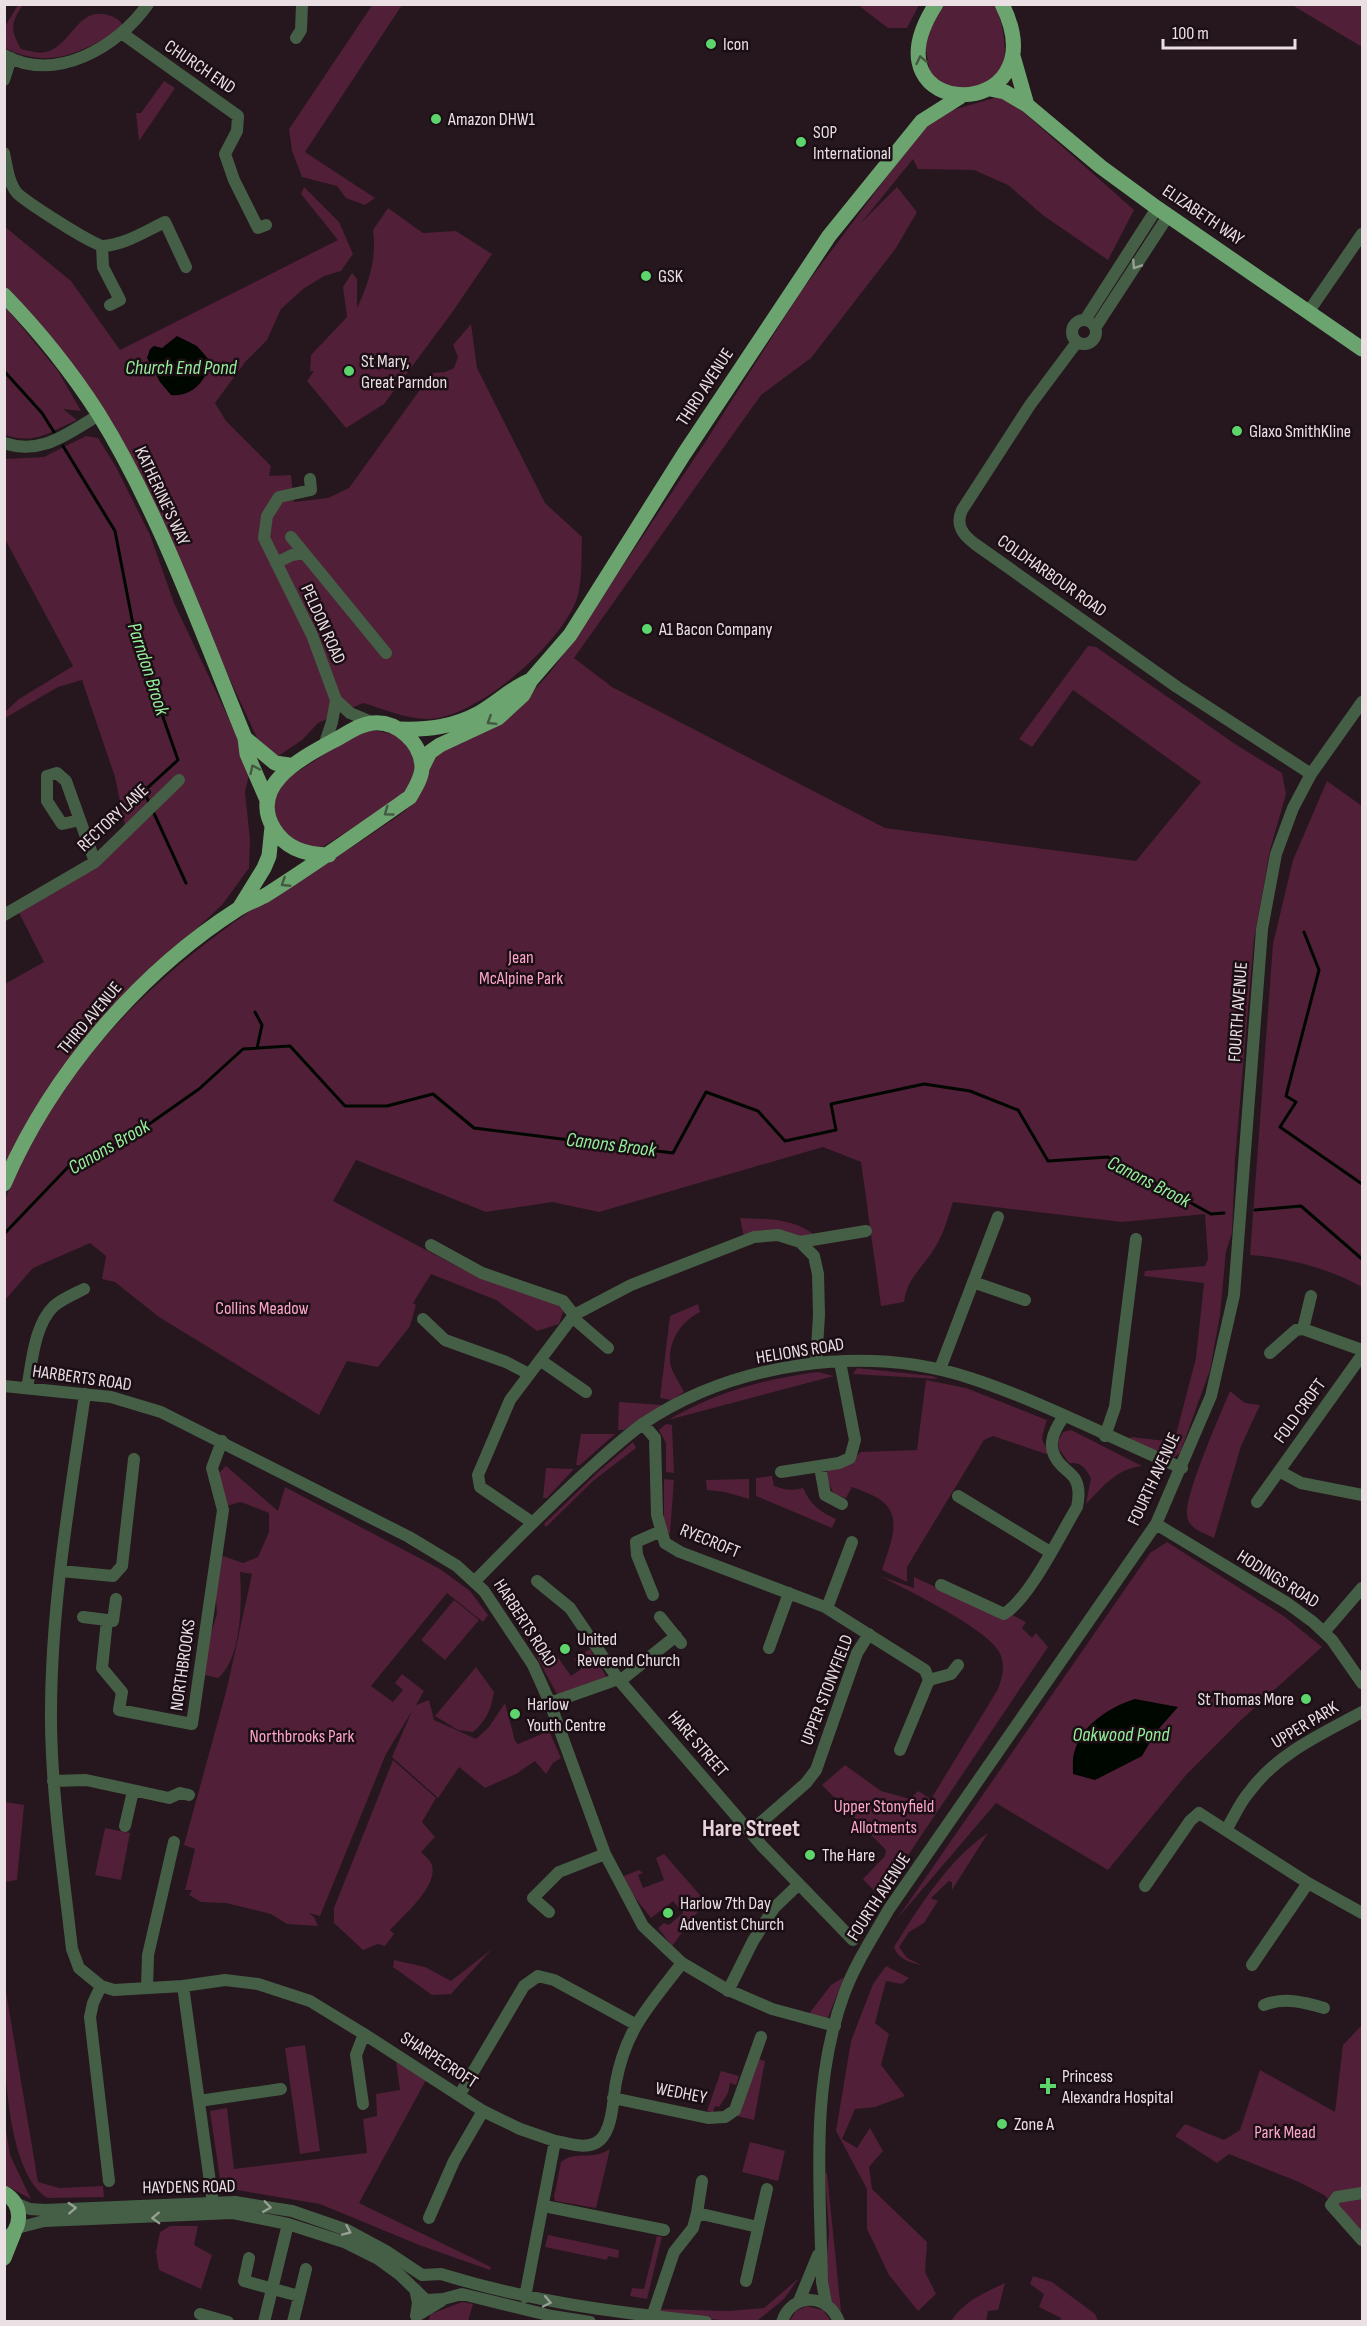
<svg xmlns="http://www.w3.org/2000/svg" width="1367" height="2326" font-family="'Sofia Sans Condensed',sans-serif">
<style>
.green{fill:#511f37}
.water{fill:#000700}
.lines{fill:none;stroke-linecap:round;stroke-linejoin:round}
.stream{stroke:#000700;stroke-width:3}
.minor{stroke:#455f46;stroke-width:12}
.major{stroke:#6ca470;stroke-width:15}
.oneway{stroke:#445942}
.oneway2{stroke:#98a095}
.poi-dot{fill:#5dd56c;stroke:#1b0e14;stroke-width:2}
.labels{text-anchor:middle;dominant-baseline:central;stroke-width:5;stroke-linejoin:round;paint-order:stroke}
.poi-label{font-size:18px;fill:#eae0e4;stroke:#1b0e14;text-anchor:start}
.street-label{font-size:18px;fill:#eae0e4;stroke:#1b0e14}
.park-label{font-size:18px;fill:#fea4cb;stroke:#1b0e14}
.water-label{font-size:20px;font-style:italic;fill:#94ef9b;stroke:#1b0e14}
.district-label{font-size:24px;font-weight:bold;fill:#e7d2da;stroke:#1b0e14}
</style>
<rect width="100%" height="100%" fill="#25171d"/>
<path class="green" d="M373 4 402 5 305 152 375 198 365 205 346 198 337 186 302 177 292 151 289 129Z
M18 5H23C11 22 10 30 21 49 31 51 40 55 49 51 74 41 79 4 111 16 117 18 122 22 124 28 82 51 52 71 5 48L4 28Z
M858 5H919L907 28H888Z
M942 5H993L997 8C1004 32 1015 72 984 85 976 88 965 89 956 91L931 77 924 41Z
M1292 5H1362V47Z
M164 81 175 88 139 141 136 113H141Z
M1001 96 1011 101 1134 210 1108 260 1044 216 1008 185 974 170 918 169 913 159 861 223 897 187 917 212 896 248 811 358 761 395 574 658 612 687 885 828 1136 861 1201 782 1073 690 1032 747 1019 739 1088 646 1096 647 1235 744 1282 773 1286 794 1270 850 1254 939 1235 1160 1232 1233 1226 1251 1220 1315 1210 1370 1180 1453 1173 1458 1130 1440 1131 1437 1174 1442 1196 1358 1204 1283 1144 1276 1145 1271 1205 1266 1208 1259 1205 1214 1122 1222 953 1202C948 1218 944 1232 936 1246 924 1267 907 1277 904 1302L881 1306 861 1162 823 1147 599 1212 552 1202 486 1212 356 1160 333 1201 462 1269 532 1291 564 1309 559 1324 537 1331 496 1300 431 1274 413 1303 416 1305 410 1326 378 1367 347 1361 319 1415 159 1317 115 1282 102 1279 106 1256 90 1243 33 1268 5 1300C5 1270 0 1236 5 1205 7 1185 23 1161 32 1143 86 1040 169 965 265 901 302 877 340 856 376 831 387 823 400 816 409 807 426 792 425 769 438 752L528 697 551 671 573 641 704 444 802 290 921 131 935 115Z
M304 187 339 222 353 254 341 271 324 276 303 289 281 309 267 340 246 361 215 403 226 421 271 466 269 476 291 475 294 502 328 498 349 488 432 373 445 372 454 368 458 357 453 345 471 324 477 368 545 503 582 537C581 556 583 583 576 601 559 645 478 717 430 719 408 720 384 709 363 703L318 723 302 740 277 757 257 738 171 552 134 463 5 289 4 226 71 281 120 350 338 240 301 194Z
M388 208 423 233 456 231 492 254 451 314 384 404 346 428 307 381 314 371H310L311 355 347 317 343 287 352 273 357 279V308C369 283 377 257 373 230Z
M4 305 58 371 81 411 63 409 77 420C49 432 36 445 5 435Z
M86 436 98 438 116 467 150 535 174 603 237 736 250 771 245 792 250 839 249 868 222 905 113 1006 39 1102 5 1172V984L44 962 18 911 127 835 115 777 82 680 58 687 5 718V712L19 699 73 666 5 539 4 459 44 457Z
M372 730 399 735 416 760 412 781 403 796 321 848H306L279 829 273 803 285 780 360 731Z
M1327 781 1362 806V1287C1329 1268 1288 1258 1250 1255L1273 944 1293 860Z
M740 1218C764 1219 796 1218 815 1236L744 1237Z
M698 1304 700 1312C682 1321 669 1339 670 1361 670 1370 680 1383 684 1392L672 1400 660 1398 670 1316Z
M857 1368 932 1376 939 1379 853 1374Z
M818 1372 834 1376 668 1420C716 1392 764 1379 818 1372Z
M926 1380 966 1388 1047 1420C1040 1443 1040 1437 1052 1456L993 1436 984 1440 907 1567V1582L882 1570C888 1549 904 1519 883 1502 875 1495 862 1491 852 1487L846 1498 834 1494 826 1478 828 1468 846 1465 861 1452 917 1450Z
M1230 1391 1245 1403 1260 1405 1241 1446 1214 1538C1204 1533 1188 1529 1187 1515 1185 1494 1220 1415 1230 1391Z
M619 1402 662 1405 624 1430H618Z
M666 1424 672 1425 674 1473 666 1472V1443L659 1430Z
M1071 1430 1142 1466C1116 1469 1104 1486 1086 1504L1091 1478C1085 1468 1082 1462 1069 1463L1059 1449 1058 1441 1063 1432Z
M581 1434H615L580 1465H576Z
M633 1442 636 1448 593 1481 546 1527 544 1524 599 1471Z
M226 1466 278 1511 285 1487 440 1569 470 1591 488 1615 483 1622 447 1593 371 1686 393 1702 403 1690 395 1683 402 1674 424 1691 416 1705 429 1700 434 1720 476 1739 489 1727 505 1703 515 1741 518 1744 549 1731 561 1758 553 1763 546 1774 535 1761 516 1774 485 1788 459 1767 438 1798 392 1757 412 1711 386 1754 320 1916 309 1913 314 1917 318 1926 287 1924 271 1914 226 1903 201 1902 189 1895 192 1890H185L195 1849 184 1845 227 1688 252 1574 240 1572C242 1601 242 1659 218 1678L200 1674 201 1665 217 1614 215 1587 207 1582 223 1556 243 1563 258 1557 269 1532V1513L241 1502 226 1506 213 1479Z
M546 1468 574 1469 547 1498H543Z
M772 1476 774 1486C785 1490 791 1491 803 1488 811 1505 819 1511 836 1519L832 1528 756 1496V1478Z
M664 1479 674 1480 670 1534 664 1528Z
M749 1479V1499L725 1492 707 1490 706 1480Z
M1167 1542 1285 1617 1322 1647 1241 1720 1186 1775 1108 1870 996 1803 897 1919 1150 1553Z
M880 1576 914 1588V1577L1002 1618 1012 1615 1026 1622 1022 1628 1032 1638 1036 1633 1048 1647 880 1897 863 1879 885 1856 886 1850 822 1785 845 1765 881 1791 910 1799 918 1791 931 1799 998 1689C1003 1675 1006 1663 998 1650 982 1626 907 1590 880 1576Z
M454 1600 479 1620 445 1660 421 1640Z
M504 1600 529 1616 571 1676 581 1669 574 1659 590 1649 606 1676 602 1682 558 1696 519 1624 502 1602Z
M476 1667 494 1692C491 1709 487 1720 473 1732L458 1730 435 1716Z
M393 1760 436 1798 422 1822 435 1837 421 1852C424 1855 429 1859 431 1863 441 1884 403 1916 390 1930L394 1934 385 1946 378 1944 363 1950 334 1923V1908Z
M5 1802 24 1805 17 1880 5 1882Z
M105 1828 130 1833 121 1880 95 1875Z
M988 1833 952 1890V1882L949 1881 931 1898 938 1901 924 1923 909 1932 899 1947 907 1958 923 1966C911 1962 898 1960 894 1947 919 1907 948 1860 988 1833Z
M664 1854 707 1903 696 1914 672 1946 658 1928 664 1923 669 1925 683 1913 673 1901 651 1918 621 1880 624 1876 639 1870 643 1873 638 1875 643 1888 664 1880 656 1858Z
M492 1949 451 1994 432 1995 393 1967 394 1960 425 1967 451 1981Z
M886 1966 909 1978 902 1984 886 1981 875 2023 889 2034 881 2065 905 2096 875 2107 855 2109 842 2139 857 2148 870 2128 883 2151 869 2167 872 2189 927 2242 925 2272 936 2294 918 2311 889 2275 867 2229V2189L836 2131 851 2041 873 1984Z
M844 1977 827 2020 808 2015 831 1985Z
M4 1980 38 2182 59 2188 103 2186 104 2197 47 2198C0 2166 4 2033 4 1980Z
M1362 2025V2233L1324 2195 1299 2182 1229 2154 1217 2163 1175 2136 1185 2124 1224 2140 1240 2130 1260 2070 1335 2112 1343 2045Z
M305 2045 320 2151 300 2154 285 2048Z
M758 2059 765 2061 754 2120 737 2116Z
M396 2062 426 2080 359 2203 491 2267 490 2270 419 2245 320 2204 236 2190 220 2179 210 2111 227 2108 234 2169 367 2153 363 2119 377 2116 376 2094 400 2090Z
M721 2071 739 2076 736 2085 730 2083 728 2093 719 2107 715 2106 713 2113 707 2111Z
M4 2118 10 2155 31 2199 5 2185Z
M750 2142 785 2151 778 2181 742 2172Z
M610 2149 596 2208 555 2201 554 2197 561 2162C576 2150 592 2161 610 2149Z
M827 2173 841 2311 829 2299 826 2265 829 2233 825 2174Z
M170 2226H198L194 2245 212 2255 201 2289 159 2270 156 2252 160 2232Z
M548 2235 619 2250 618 2258 608 2256 607 2260 545 2247Z
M657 2236 662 2237 647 2299 630 2296 632 2288 644 2289Z
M1033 2276 1052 2282 1095 2314 1098 2321H1060L1061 2318 1039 2307 1044 2294 1030 2284Z
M799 2278 784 2299 757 2321H729L657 2313 658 2309 728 2311 764 2308Z
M1005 2283 998 2310 988 2311 986 2321H951C964 2301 984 2293 1005 2283Z
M462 2302 473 2304 468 2321H428L431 2314Z
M806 2306 823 2310 831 2321 789 2322 796 2311Z"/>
<path class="water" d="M177 336 197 346 211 362C205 381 193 397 171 395L160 382 147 358 150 349 154 346 162 348Z
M1135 1699 1178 1707 1156 1732 1142 1756 1095 1780 1073 1774C1073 1767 1072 1757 1075 1750 1082 1724 1112 1706 1135 1699Z"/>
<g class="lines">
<path class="stream" d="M4 371 42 413 54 432
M63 446 115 531 136 640 178 760 144 791 150 805
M153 811 186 883
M1304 932 1319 970 1286 1096 1296 1102 1280 1127 1362 1184
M255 1012 262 1025 257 1048
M1255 1210 1301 1206 1362 1259
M4 1234 70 1165 125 1141 199 1089 243 1049 290 1046 345 1106H387L433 1094 474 1128 673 1153 706 1092 758 1111 785 1141 836 1130 831 1104 924 1084 970 1091 1018 1110 1048 1161 1108 1157 1211 1214 1224 1213"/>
<path class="minor" d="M123 34 238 116 237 131 225 154 234 180 258 228 266 225
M296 38 301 30 302 4
M4 55C55 84 118 47 148 4
M4 80 11 58
M4 153C7 166 8 182 17 193 25 201 95 247 104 246 126 244 146 231 165 222L186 267
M102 246 103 267 120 300 110 305
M1309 311 1362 234
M1072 332a12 12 0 1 1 24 0a12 12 0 1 1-24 0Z
M1085 320 1157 208
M1095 328 1168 216
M1077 342 1030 405 962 510C955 525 963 535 975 544L1177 687 1311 774
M4 443C42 456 68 433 99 415
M310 479 311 490 279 497 267 516 264 538 312 635 336 700 350 713 374 723
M291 537 386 653
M276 563 292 555 304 553
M324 746 332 722 336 700
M80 820 62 824 47 801V776L57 773 66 781 95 862
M4 915 95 862 179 780
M800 1242 866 1231
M431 1245 482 1273 563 1301 574 1315
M973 1282 1025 1300
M572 1317 608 1348
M423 1319 445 1340 506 1362 529 1374
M1303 1329 1311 1296
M1270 1353 1296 1330 1303 1329 1362 1350
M540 1360 586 1392
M940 1369 998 1217
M4 1386 111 1397 161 1412 409 1537 457 1566 484 1591 533 1665 550 1703 605 1854 643 1926 682 1963 726 1989 772 2009 835 2026
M27 1388C32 1363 34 1325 54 1306 62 1299 74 1294 84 1289
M85 1394C69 1503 50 1613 51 1724 52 1794 62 1863 70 1932L72 1949 79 1968 101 1986 114 1990 183 1986 225 1980 258 1984 310 2001 364 2034 356 2055 363 2104
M643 1424 655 1438 657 1515 665 1543 680 1552 825 1607 925 1670 929 1680 900 1750
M1105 1436 1115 1407 1136 1239
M820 1467 825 1495 842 1504
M1279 1471 1301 1483 1362 1495
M781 1472 839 1463 850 1458 855 1440 840 1362
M958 1496 1050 1552
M1257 1502 1362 1355
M533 1523 480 1487 478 1475 510 1400 574 1315 631 1285 754 1237 778 1235 800 1242 814 1256 818 1274 819 1315 816 1363
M1156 1524 1287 1603 1313 1622 1332 1640 1362 1683
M61 1571 113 1576 122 1566 134 1459
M475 1581C511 1544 547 1508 585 1473 604 1456 623 1438 644 1423 735 1362 866 1344 970 1378 1041 1401 1112 1439 1182 1468
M537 1581 570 1608 618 1679 763 1847 853 1940
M941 1585 1004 1614C1030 1598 1060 1535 1077 1507 1079 1498 1080 1488 1075 1479 1072 1474 1066 1470 1062 1466 1045 1449 1052 1433 1064 1416
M653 1595 637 1555 636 1542 661 1531
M116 1599 113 1621 107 1620 102 1668 122 1692 119 1710 192 1724 223 1510 212 1468 222 1441
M827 1608 852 1542
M83 1617 107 1620
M660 1617 681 1643
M1324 1632 1362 1588
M769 1648 789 1593
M929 1680 951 1674 958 1665
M620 1681 676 1636
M550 1703 618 1679
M53 1781 86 1780 169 1798 180 1793 189 1795
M125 1826 133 1791
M1226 1830C1234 1817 1240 1802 1250 1791 1278 1753 1322 1734 1362 1712
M750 1832 806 1783 816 1770 857 1653 869 1634
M1145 1886 1190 1821 1199 1813 1308 1883 1362 1913
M549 1912 533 1898 559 1872 605 1854
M1252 1965 1308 1883
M101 1986 93 2003 90 2017 109 2181
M183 1986 214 2211
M147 1988 148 1955 174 1842
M728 1991 753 1941 774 1908 799 1884
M1264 2005C1284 1997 1304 2002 1324 2008
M364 2034 483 2111 454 2161 429 2218
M460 2094 524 1986 538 1976 554 1980 635 2024
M613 2098 708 2118 725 2117 735 2110 761 2037
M199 2101 281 2089
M483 2111 520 2129 555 2141
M1362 2193 1337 2197 1331 2205 1362 2240
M15 2203 30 2209 45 2210 235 2202 292 2211 347 2230 386 2251 422 2275 441 2274C532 2302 612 2312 706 2322
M544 2206 664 2230
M697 2213 702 2181
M17 2228 44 2221 233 2213 288 2224 344 2242 378 2259 400 2275 426 2300 443 2299 462 2294 552 2316 590 2322
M249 2258 244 2281 299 2296
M746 2281 767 2189
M415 2289 418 2303 416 2316 441 2301
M525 2297 555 2141C569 2143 588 2151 600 2140 613 2128 613 2098 616 2082 626 2028 650 2005 682 1963
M799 2301 818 2255
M826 2303 822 2282C820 2186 810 2086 844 1994 855 1964 873 1937 889 1909L1156 1524 1211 1396 1234 1295 1262 929 1276 854 1293 808 1311 774 1362 702
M200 2314 228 2322
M652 2317 674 2252 693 2228 697 2213 758 2227
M264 2322 288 2224
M293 2322 306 2269
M782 2322C791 2292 829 2293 839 2322"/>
<path class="major" d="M936 4C859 124 1062 126 1002 4
M1013 56 1027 105
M990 89 1005 92 1027 105 1101 167 1157 208 1362 349
M4 295C39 331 71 371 98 413 159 511 201 631 245 738L247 754 267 800
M400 729C428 730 453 727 479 713 497 703 511 688 531 680
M245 738 275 763 289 765
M422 768 430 752 440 745 498 718 523 695 531 680 570 635 684 454 829 236 922 121 960 97
M240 907 264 868 269 856 272 827
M4 1184C51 1075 138 973 238 909 247 903 257 900 266 895 315 864 363 830 410 797 415 788 422 778 422 767 421 742 397 721 373 723 358 724 344 736 331 742 300 759 248 786 274 829 286 849 307 855 329 855
M4 2193C24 2204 23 2230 4 2241
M4 2258 14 2233"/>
</g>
<defs><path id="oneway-chevron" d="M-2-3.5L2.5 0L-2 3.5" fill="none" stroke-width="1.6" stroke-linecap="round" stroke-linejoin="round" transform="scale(1.5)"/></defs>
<g class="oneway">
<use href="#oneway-chevron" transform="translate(921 60) rotate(-102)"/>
<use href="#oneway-chevron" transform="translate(491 721) rotate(148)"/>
<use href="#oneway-chevron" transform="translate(254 769) rotate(-115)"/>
<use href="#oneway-chevron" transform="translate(388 812) rotate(144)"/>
<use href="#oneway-chevron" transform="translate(285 883) rotate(147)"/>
</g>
<g class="oneway2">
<use href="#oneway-chevron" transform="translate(1136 265) rotate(123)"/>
<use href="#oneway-chevron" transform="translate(267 2207) rotate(8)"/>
<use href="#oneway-chevron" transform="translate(72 2208) rotate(-3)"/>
<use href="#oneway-chevron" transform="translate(156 2218) rotate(178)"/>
<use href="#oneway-chevron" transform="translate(347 2231) rotate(24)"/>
<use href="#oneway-chevron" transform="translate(547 2302) rotate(12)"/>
</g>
<g class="poi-dot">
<circle cx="711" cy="44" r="6"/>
<circle cx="436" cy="119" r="6"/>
<circle cx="801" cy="142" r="6"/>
<circle cx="646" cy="276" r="6"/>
<circle cx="349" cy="371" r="6"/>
<circle cx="1237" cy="431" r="6"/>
<circle cx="647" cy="629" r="6"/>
<circle cx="565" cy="1649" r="6"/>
<circle cx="1306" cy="1699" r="6"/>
<circle cx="515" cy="1714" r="6"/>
<circle cx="810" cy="1855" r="6"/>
<circle cx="668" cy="1913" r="6"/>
<path d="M1045 2077h6v6h6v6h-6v6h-6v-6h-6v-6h6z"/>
<circle cx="1002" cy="2124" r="6"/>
</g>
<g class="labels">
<g class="poi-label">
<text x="723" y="44">Icon</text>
<text x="448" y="119">Amazon DHW1</text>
<text x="813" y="132">SOP<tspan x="813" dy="21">International</tspan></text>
<text x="658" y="276">GSK</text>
<text x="361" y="361">St Mary,<tspan x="361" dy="21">Great Parndon</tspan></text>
<text x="1249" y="431">Glaxo SmithKline</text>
<text x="659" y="629">A1 Bacon Company</text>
<text x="577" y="1639">United<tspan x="577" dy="21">Reverend Church</tspan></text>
<text x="1294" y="1699" text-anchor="end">St Thomas More</text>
<text x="527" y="1704">Harlow<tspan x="527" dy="21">Youth Centre</tspan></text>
<text x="822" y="1855">The Hare</text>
<text x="680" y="1903">Harlow 7th Day<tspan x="680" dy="21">Adventist Church</tspan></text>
<text x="1062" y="2076">Princess<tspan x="1062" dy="21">Alexandra Hospital</tspan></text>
<text x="1014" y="2124">Zone A</text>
</g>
<g class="street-label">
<text transform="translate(200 67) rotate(34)">CHURCH END</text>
<text transform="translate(1203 215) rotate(34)">ELIZABETH WAY</text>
<text transform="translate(705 387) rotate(-57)">THIRD AVENUE</text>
<text transform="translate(162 496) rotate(65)">KATHERINE'S WAY</text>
<text transform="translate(1052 576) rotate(35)">COLDHARBOUR ROAD</text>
<text transform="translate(323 624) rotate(66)">PELDON ROAD</text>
<text transform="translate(113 818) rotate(-43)">RECTORY LANE</text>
<text transform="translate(1238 1012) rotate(-86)">FOURTH AVENUE</text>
<text transform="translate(90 1018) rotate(-50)">THIRD AVENUE</text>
<text transform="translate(800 1351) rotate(-9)">HELIONS ROAD</text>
<text transform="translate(82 1378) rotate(8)">HARBERTS ROAD</text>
<text transform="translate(1300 1411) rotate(-54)">FOLD CROFT</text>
<text transform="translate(1154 1479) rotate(-65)">FOURTH AVENUE</text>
<text transform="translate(710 1541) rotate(22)">RYECROFT</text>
<text transform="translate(1278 1579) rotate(32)">HODINGS ROAD</text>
<text transform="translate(525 1623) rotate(57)">HARBERTS ROAD</text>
<text transform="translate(183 1665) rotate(-82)">NORTHBROOKS</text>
<text transform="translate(827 1690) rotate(-69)">UPPER STONYFIELD</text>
<text transform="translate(1305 1725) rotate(-31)">UPPER PARK</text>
<text transform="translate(698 1744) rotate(49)">HARE STREET</text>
<text transform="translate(879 1897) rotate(-57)">FOURTH AVENUE</text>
<text transform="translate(439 2060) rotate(33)">SHARPECROFT</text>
<text transform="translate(681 2093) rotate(11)">WEDHEY</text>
<text transform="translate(189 2187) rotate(-1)">HAYDENS ROAD</text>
</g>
<g class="park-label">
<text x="521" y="957">Jean<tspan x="521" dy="21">McAlpine Park</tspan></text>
<text x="262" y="1308">Collins Meadow</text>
<text x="302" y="1736">Northbrooks Park</text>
<text x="884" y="1806">Upper Stonyfield<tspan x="884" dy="21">Allotments</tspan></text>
<text x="1285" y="2132">Park Mead</text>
</g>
<g class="water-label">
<text x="181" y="368">Church End Pond</text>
<text transform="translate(148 669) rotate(72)">Parndon Brook</text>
<text transform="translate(611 1145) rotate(7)">Canons Brook</text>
<text transform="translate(109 1147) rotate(-30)">Canons Brook</text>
<text transform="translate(1149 1182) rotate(27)">Canons Brook</text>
<text x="1121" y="1735">Oakwood Pond</text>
</g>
<g class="district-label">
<text x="751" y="1828">Hare Street</text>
</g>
</g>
<rect width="1367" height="2326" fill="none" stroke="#eae0e4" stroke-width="12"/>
<path d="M1163 39v9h132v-9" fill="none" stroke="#eae0e4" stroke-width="3"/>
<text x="1172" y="39" font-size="18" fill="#eae0e4" stroke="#1b0e14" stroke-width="4.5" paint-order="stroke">100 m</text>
</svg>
